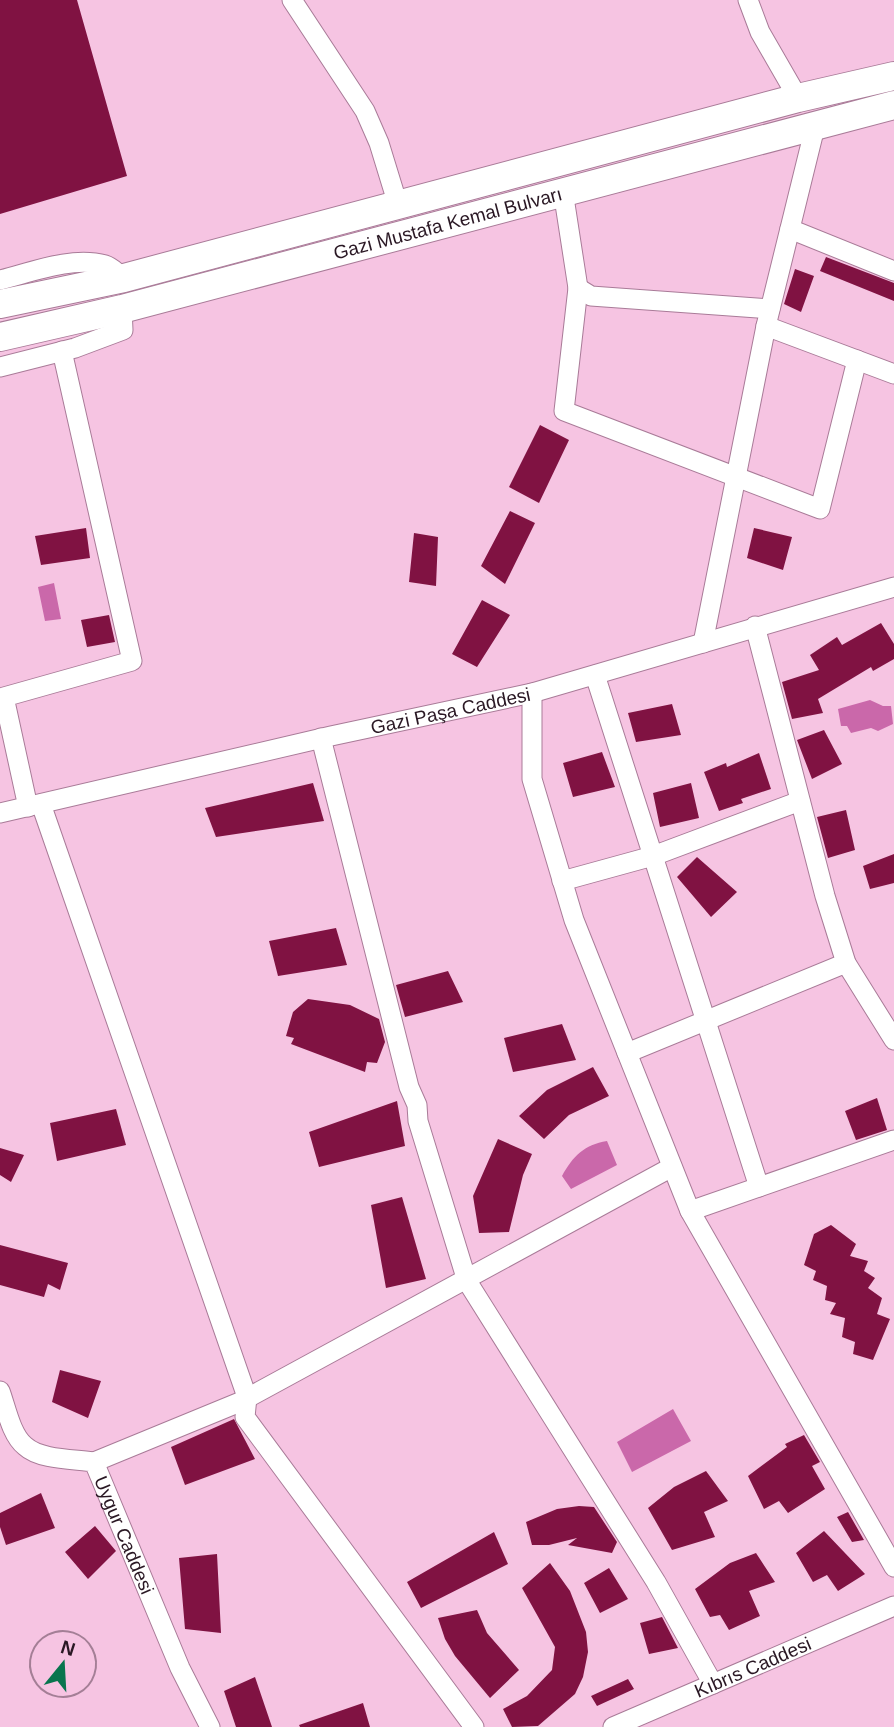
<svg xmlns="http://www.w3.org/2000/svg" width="894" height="1727" font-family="Arial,sans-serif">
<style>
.water{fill:#ca68aa}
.building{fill:#801242}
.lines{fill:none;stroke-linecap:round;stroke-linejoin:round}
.minor-casing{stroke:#a97b98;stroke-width:21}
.highway-casing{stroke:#a97b98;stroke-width:30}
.minor{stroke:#fff;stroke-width:19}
.highway{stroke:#fff;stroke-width:28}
.labels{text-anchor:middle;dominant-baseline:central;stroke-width:7;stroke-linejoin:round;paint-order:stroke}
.street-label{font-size:19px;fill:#2a1824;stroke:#f6c4e2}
</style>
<rect width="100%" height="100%" fill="#f6c4e2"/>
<path class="water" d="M54 583 61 619 45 621 38 587Z
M870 700 883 706H891L893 724 878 731 871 728 851 733 847 726H841L838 709Z
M607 1141 617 1165 571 1189 562 1176C573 1156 584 1145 607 1141Z
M673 1409 691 1441 632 1472 617 1442Z"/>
<path class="building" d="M0 0H77L127 176 0 214Z
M826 257 894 283V301L820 271Z
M795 269 814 276 801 312 784 304Z
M540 425 569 440 539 503 509 487Z
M510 511 535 523 505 584 481 566Z
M86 528 90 558 41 565 35 536Z
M754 528 792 537 783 570 747 558Z
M414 533 438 537 436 586 409 582Z
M482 600 510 615 477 667 452 654Z
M109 615 115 642 87 647 81 620Z
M881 623 894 644V659L873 671 871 667 818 699 823 713 792 719 782 682 819 670 810 655 837 637 842 645Z
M672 704 681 735 636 742 628 713Z
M824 730 842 764 812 779 797 740Z
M602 752 615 787 573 797 563 763Z
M759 753 771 789 741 799 743 803 719 811 704 772 726 763 727 767Z
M313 783 324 821 216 837 205 808Z
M691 783 699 818 660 827 653 793Z
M846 810 855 850 828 858 817 817Z
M894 854V883L870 889 863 866Z
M697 857 737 892 711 917 677 877Z
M336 928 347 965 278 976 269 941Z
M448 971 463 1002 405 1017 396 985Z
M308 999 350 1005 379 1019 385 1042 377 1063 367 1062 365 1072 291 1044 294 1038 286 1036 293 1012Z
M562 1024 576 1060 513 1072 504 1038Z
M593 1067 609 1096 569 1115 544 1139 519 1116 547 1090Z
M877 1098 887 1130 856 1140 845 1111Z
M397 1101 405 1146 319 1167 309 1132Z
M116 1109 126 1145 57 1161 50 1123Z
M498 1139 532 1154 523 1175 509 1232 479 1233 473 1196Z
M0 1148 24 1155 11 1182 0 1175Z
M402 1197 426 1279 386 1288 371 1205Z
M831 1225 856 1244 850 1256 868 1261 864 1271 875 1278 868 1288 882 1298 877 1314 890 1319 873 1360 853 1354 855 1342 842 1337 845 1318 830 1314 836 1303 825 1300 827 1286 813 1280 816 1271 804 1265 814 1234Z
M0 1245 68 1263 60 1290 48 1284 44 1297 0 1285Z
M60 1370 101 1381 88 1418 52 1402Z
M234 1419 255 1459 185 1485 171 1447Z
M804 1435 820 1462 812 1466 825 1489 788 1513 779 1501 764 1509 748 1476 787 1447 785 1444Z
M706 1471 728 1501 704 1512 715 1537 672 1550 648 1508 674 1487Z
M41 1493 55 1528 6 1545 0 1527V1513Z
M579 1506 594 1507 617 1542 612 1553 568 1545 577 1538 549 1545H532L526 1522 557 1509Z
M848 1512 864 1540 852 1542 837 1517Z
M95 1526 116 1551 88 1579 65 1552Z
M824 1531 865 1574 838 1591 827 1575 813 1582 796 1553Z
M494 1532 508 1564 421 1608 407 1582Z
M756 1553 775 1582 749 1591 760 1616 729 1630 720 1615 710 1617 695 1589 730 1563Z
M217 1554 221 1633 185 1629 179 1558Z
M550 1563 570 1591 586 1632 588 1652 583 1677 575 1694 538 1726 512 1727 503 1709 527 1696 552 1670 555 1647 522 1588Z
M609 1568 628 1599 600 1613 584 1583Z
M477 1610 487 1633 519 1670 490 1698 455 1656 445 1639 438 1618Z
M662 1617 678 1648 649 1654 640 1623Z
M255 1677 272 1727H236L224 1691Z
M628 1679 634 1689 597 1706 591 1696Z
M363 1703 370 1727H300L299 1725Z"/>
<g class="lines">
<defs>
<g id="minor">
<path d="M292 0 365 111 379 143 398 205"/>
<path d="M748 0 760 32 798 98"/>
<path d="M563 191 578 288 564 411 820 509 857 360"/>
<path d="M790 229 894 271"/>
<path d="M0 280C32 272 72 256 105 265 112 267 118 274 124 278"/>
<path d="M578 288 591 296 770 309"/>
<path d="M766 326 894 374"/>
<path d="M0 367 75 348 123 330 122 309"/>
<path d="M755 626 825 896 846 963 894 1040"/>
<path d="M703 643 766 326 816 123"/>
<path d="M595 675 759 1187"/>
<path d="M532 693V779L574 920 690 1211 894 1567"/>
<path d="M321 738 409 1087 417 1105 418 1121 467 1281 656 1582 713 1684"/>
<path d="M41 804 247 1397 245 1417 474 1727"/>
<path d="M28 807 4 697 132 661 62 351"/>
<path id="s1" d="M0 813 331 736 532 693 894 587"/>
<path d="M562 881 653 856 800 801"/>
<path d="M627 1053 846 963"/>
<path d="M690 1211 894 1140"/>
<path id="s2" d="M0 1391C6 1407 11 1435 25 1446 40 1460 74 1459 94 1462L180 1668 210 1727"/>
<path d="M94 1462 240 1402 672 1167"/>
<path id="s3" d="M613 1727 894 1606"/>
</g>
<g id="highway">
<path d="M0 304 124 278 798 98 894 76"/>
<path id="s4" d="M0 337 122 309 894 105"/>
</g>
</defs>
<use href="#minor" class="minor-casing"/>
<use href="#highway" class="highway-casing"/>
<use href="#minor" class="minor"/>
<use href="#highway" class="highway"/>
</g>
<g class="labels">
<g class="street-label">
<text stroke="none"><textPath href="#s4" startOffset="462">Gazi Mustafa Kemal Bulvarı</textPath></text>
<text stroke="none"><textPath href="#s1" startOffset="462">Gazi Paşa Caddesi</textPath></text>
<text stroke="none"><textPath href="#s2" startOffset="212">Uygur Caddesi</textPath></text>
<text stroke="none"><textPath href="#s3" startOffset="152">Kıbrıs Caddesi</textPath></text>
</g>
</g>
<g transform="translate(63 1664) rotate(18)"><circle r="33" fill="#f6c4e2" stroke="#a47f96" stroke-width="2"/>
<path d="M0-5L12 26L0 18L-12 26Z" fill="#08754e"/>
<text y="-10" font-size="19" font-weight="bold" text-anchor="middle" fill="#2a1824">N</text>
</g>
</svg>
